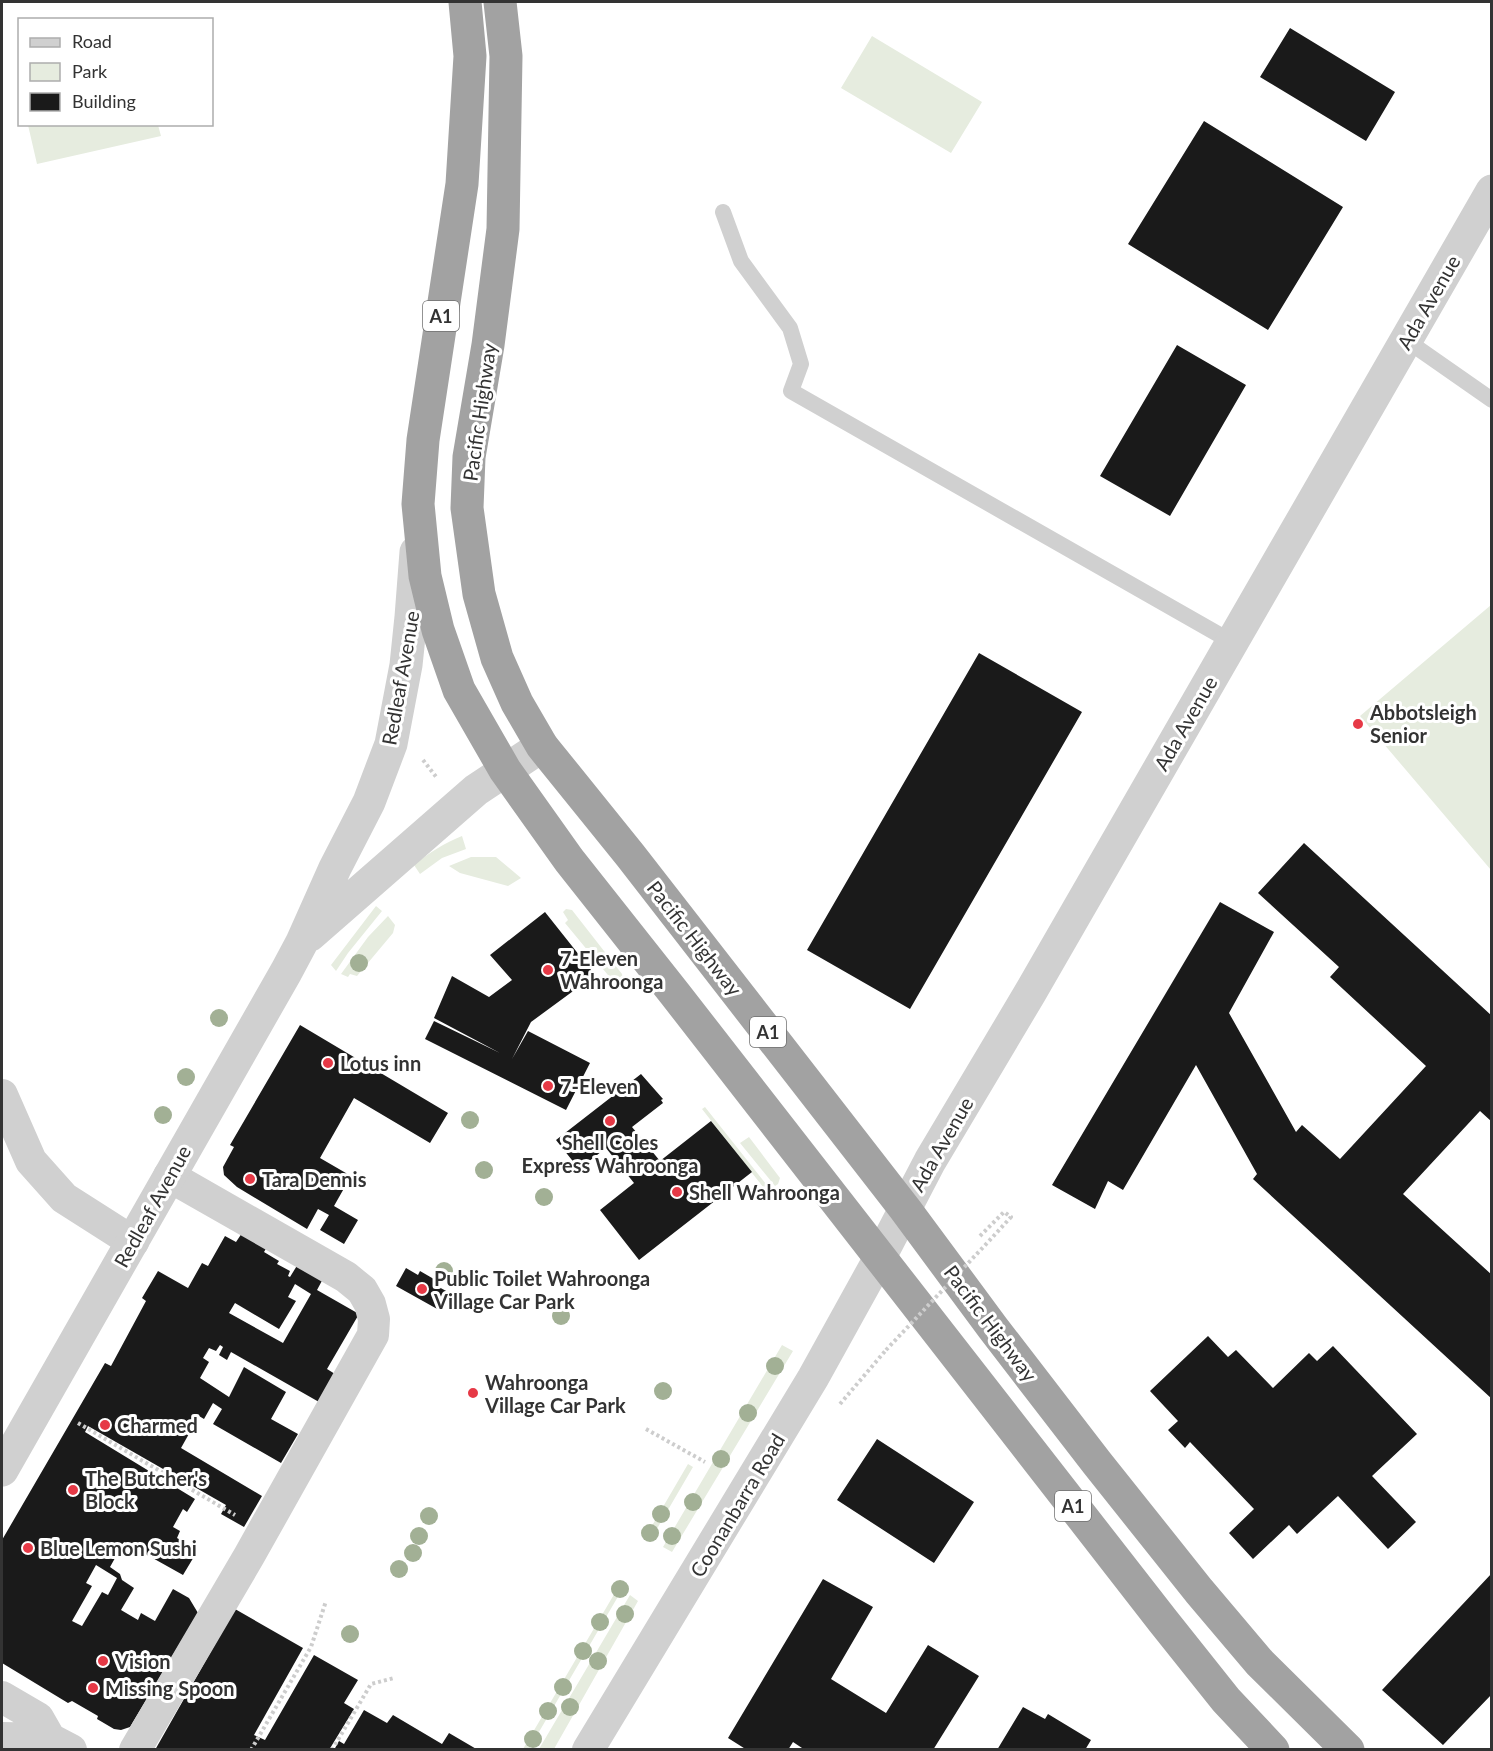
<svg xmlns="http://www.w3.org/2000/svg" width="1493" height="1751" font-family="Lato,sans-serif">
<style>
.green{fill:#e6ecdf}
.building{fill:#1a1a1a;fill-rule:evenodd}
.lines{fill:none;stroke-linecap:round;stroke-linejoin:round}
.path{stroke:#cdcdcd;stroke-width:4;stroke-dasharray:3 3;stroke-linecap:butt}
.service{stroke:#d0d0d0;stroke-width:16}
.minor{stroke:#d0d0d0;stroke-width:32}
.tertiary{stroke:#d0d0d0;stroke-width:33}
.trunk{stroke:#a2a2a2;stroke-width:33}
.path-bridge{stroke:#cdcdcd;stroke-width:4;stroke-dasharray:3 3;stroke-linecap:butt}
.tree{fill:#a2b095}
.poi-dot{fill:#e63946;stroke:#fff;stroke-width:2}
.labels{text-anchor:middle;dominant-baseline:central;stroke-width:6;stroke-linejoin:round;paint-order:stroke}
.shield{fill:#fff;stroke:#707070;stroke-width:1.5}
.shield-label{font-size:18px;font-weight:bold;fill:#333}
.street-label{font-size:20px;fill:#333;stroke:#fff}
.poi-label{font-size:20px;font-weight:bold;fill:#333;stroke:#fff;text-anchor:start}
</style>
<rect width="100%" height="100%" fill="#fff"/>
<path class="green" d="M872 36 982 102 951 153 841 88Z
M28 125H158L161 136 37 164Z
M1491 605V870L1360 716Z
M462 836 466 849 442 858 420 874 414 865C428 853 445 843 462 836Z
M471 857H496L521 878 508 886 460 873 449 866Z
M376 906 382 911 348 953 336 971 331 965Z
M566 909 572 910 622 974 624 984 617 986 565 923 568 920 563 912Z
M388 916 395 925 393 933 357 976 350 974 348 977 341 974 368 937Z
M705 1107 770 1189V1191L767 1192 702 1109Z
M749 1137 780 1178 778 1184 775 1186 740 1143Z
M782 1345 793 1351 672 1552 663 1547Z
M688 1464 693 1467 651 1539 646 1536Z
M619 1586 623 1588 529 1749H523Z
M630 1595 638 1601 554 1749H539Z"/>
<path class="building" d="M1290 28 1395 92 1366 141 1260 77Z
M1204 121 1343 207 1268 330 1128 244Z
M1177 345 1246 385 1170 516 1100 476Z
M979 653 1082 712 910 1009 807 950Z
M1304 843 1492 1016V1122L1480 1111 1403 1194 1492 1275V1399L1253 1179 1257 1174 1196 1065 1123 1190 1108 1181 1095 1209 1052 1185 1220 902 1274 932 1229 1013 1296 1132 1302 1125 1340 1159 1426 1066 1330 977 1339 967 1258 893Z
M545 912 595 975 531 1022 512 1059 528 1031 590 1063 566 1110 425 1039 434 1021 500 1053 434 1018 452 976 489 997 512 980 490 955Z
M300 1025 448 1113 430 1143 354 1098 320 1158 351 1176 334 1206 358 1220 344 1244 320 1230 329 1215 318 1209 307 1229 237 1187 224 1175 223 1167 234 1147 230 1145Z
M641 1074 663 1099 661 1100 663 1103 632 1127 660 1161 711 1121 752 1172 639 1260 600 1210 634 1183 606 1148 579 1169 556 1140Z
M244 1230 268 1245 264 1252 279 1261 277 1264 290 1271 288 1276 290 1277 298 1264 324 1277 317 1290 359 1314 327 1369 335 1374 319 1402 231 1352 227 1360 219 1355 223 1347 220 1345 216 1351 209 1348 203 1358 209 1362 200 1378 229 1397 244 1367 286 1392 271 1419 298 1434 281 1463 213 1424 222 1409 213 1403 204 1419 199 1416 181 1448 262 1496 244 1527 221 1514 226 1505 88 1426 85 1432 195 1499 187 1512 183 1509 173 1527 180 1531 177 1538 198 1550 183 1575 124 1542 110 1567 120 1574 122 1580 134 1588 121 1610 138 1620 141 1613 155 1621 173 1589 189 1598 198 1613 130 1727 121 1730 114 1729 97 1719 98 1716 72 1701 68 1703 2 1663V1540L105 1363 111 1366 146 1301 142 1298 158 1271 188 1288 202 1263 208 1266 225 1236 236 1242ZM295 1284 311 1294 283 1343 229 1313 235 1303 279 1329 296 1301 288 1297ZM96 1565 117 1578 108 1595 102 1592 82 1626 72 1621 92 1586 86 1583Z
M406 1268 418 1275 420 1271 439 1282 437 1286 448 1292 439 1310 396 1286Z
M1208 1336 1228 1357 1236 1350 1273 1388 1309 1353 1317 1361 1333 1346 1417 1434 1372 1476 1416 1522 1388 1549 1338 1496 1297 1534 1289 1525 1253 1559 1229 1533 1254 1509 1190 1442 1185 1448 1168 1430 1178 1421 1150 1391Z
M877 1439 974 1502 934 1563 837 1500Z
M1492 1573V1694L1443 1745 1382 1690Z
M823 1579 873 1607 831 1679 886 1713 928 1645 979 1676 933 1750H805L793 1742 788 1750H747L728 1738Z
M235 1609 303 1648 254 1735 265 1740 314 1655 358 1680 344 1703 354 1709 329 1750H155Z
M1023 1707 1045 1719 1048 1714 1091 1740 1085 1750H997Z
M364 1710 387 1723 393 1715 442 1744 449 1733 478 1750H334L339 1741 344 1744Z"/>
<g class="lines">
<path class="path" d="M423 760 437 778
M980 1236 1004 1212 1011 1217 989 1241
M840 1404 886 1350
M78 1423 235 1515
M646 1429 705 1462
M251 1750 311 1647 326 1601
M332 1750 371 1684 394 1678"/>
<path class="service" d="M723 212 741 261 790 328 801 364 791 391 1232 642
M1406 340 1492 400"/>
<path class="minor" d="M2 1095 31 1161 64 1198 133 1242
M2 1697 38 1718 50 1739
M2 1738 50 1739 71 1750
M135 1750 249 1556 373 1335 374 1319 370 1304 362 1290 346 1277 169 1176
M588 1750 813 1378 880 1257"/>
<path class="tertiary" d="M310 935 476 790 542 746
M880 1257 930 1161 1030 993 1492 191
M2 1470 286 972 302 942 335 868 369 802 391 744 406 665 411 617 416 552"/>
<path class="trunk" d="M465 2 470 56 462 184 423 440 418 504 425 576 438 630 459 690 505 770 569 860 675 994 1163 1621 1226 1700 1273 1750
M500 2 506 56 503 229 488 345 469 457 467 508 479 594 497 658 517 703 542 746 630 855 905 1209 993 1328 1097 1463 1199 1591 1260 1663 1348 1750"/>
<path class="path-bridge" d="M886 1350 989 1241"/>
</g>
<g class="tree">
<circle cx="359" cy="963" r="9"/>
<circle cx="219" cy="1018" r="9"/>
<circle cx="186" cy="1077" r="9"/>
<circle cx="163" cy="1115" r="9"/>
<circle cx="470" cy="1120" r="9"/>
<circle cx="484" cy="1170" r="9"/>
<circle cx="544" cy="1197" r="9"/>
<circle cx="444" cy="1271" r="9"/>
<circle cx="561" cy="1316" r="9"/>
<circle cx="775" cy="1366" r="9"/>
<circle cx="663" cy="1391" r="9"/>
<circle cx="504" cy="1407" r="9"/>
<circle cx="748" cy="1413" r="9"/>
<circle cx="721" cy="1459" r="9"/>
<circle cx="693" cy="1502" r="9"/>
<circle cx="661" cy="1514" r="9"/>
<circle cx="429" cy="1516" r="9"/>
<circle cx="650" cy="1533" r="9"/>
<circle cx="419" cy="1536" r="9"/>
<circle cx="672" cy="1536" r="9"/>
<circle cx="413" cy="1553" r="9"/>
<circle cx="399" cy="1569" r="9"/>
<circle cx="620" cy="1589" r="9"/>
<circle cx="625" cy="1614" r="9"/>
<circle cx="600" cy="1622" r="9"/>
<circle cx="350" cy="1634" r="9"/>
<circle cx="583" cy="1651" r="9"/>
<circle cx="598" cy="1661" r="9"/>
<circle cx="563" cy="1687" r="9"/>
<circle cx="570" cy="1707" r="9"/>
<circle cx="548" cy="1711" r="9"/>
<circle cx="533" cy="1739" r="9"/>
</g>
<g class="poi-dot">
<circle cx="1358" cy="724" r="6"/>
<circle cx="548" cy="970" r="6"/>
<circle cx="328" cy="1063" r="6"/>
<circle cx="548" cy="1086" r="6"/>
<circle cx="610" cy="1121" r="6"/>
<circle cx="250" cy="1179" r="6"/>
<circle cx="677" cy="1192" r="6"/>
<circle cx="422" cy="1289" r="6"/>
<circle cx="473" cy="1393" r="6"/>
<circle cx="105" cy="1425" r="6"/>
<circle cx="73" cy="1490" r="6"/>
<circle cx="28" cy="1548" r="6"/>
<circle cx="103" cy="1661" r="6"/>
<circle cx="93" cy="1688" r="6"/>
</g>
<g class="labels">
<g class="shield">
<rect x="423" y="301" width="36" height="30" rx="4.5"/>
<rect x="750" y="1017" width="36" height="30" rx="4.5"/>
<rect x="1055" y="1491" width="36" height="30" rx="4.5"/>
</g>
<g class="shield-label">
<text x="441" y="316">A1</text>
<text x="768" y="1032">A1</text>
<text x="1073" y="1506">A1</text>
</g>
<g class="street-label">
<text transform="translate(1428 302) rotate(-60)">Ada Avenue</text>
<text transform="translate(479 412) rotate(-82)">Pacific Highway</text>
<text transform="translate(400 678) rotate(-80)">Redleaf Avenue</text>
<text transform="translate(1185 723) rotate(-60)">Ada Avenue</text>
<text transform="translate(695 938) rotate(52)">Pacific Highway</text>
<text transform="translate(941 1144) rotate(-60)">Ada Avenue</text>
<text transform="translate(152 1206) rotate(-61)">Redleaf Avenue</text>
<text transform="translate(991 1323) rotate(53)">Pacific Highway</text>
<text transform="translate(737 1505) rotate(-59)">Coonanbarra Road</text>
</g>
<g class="poi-label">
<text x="1370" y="712">Abbotsleigh<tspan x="1370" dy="23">Senior</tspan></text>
<text x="560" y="958">7-Eleven<tspan x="560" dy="23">Wahroonga</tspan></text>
<text x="340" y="1063">Lotus inn</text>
<text x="560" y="1086">7-Eleven</text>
<text x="610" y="1142" text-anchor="middle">Shell Coles<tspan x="610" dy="23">Express Wahroonga</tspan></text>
<text x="262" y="1179">Tara Dennis</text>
<text x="689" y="1192">Shell Wahroonga</text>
<text x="434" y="1278">Public Toilet Wahroonga<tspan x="434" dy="23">Village Car Park</tspan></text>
<text x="485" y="1382">Wahroonga<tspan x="485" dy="23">Village Car Park</tspan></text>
<text x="117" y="1425">Charmed</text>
<text x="85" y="1478">The Butcher's<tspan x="85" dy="23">Block</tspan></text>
<text x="40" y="1548">Blue Lemon Sushi</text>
<text x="115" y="1661">Vision</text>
<text x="105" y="1688">Missing Spoon</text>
</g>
</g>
<rect width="1493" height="1751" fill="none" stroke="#333333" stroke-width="6"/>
<rect x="18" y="18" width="195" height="108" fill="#ffffff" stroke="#adadad" stroke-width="1.5"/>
<rect x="30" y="38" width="30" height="9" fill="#d0d0d0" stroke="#adadad" stroke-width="1.5"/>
<text x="72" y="48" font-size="18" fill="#333333">Road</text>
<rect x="30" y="63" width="30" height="18" fill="#e6ecdf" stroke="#adadad" stroke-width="1.5"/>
<text x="72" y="78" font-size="18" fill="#333333">Park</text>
<rect x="30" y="93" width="30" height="18" fill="#1a1a1a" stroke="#adadad" stroke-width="1.5"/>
<text x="72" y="108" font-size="18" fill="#333333">Building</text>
</svg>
